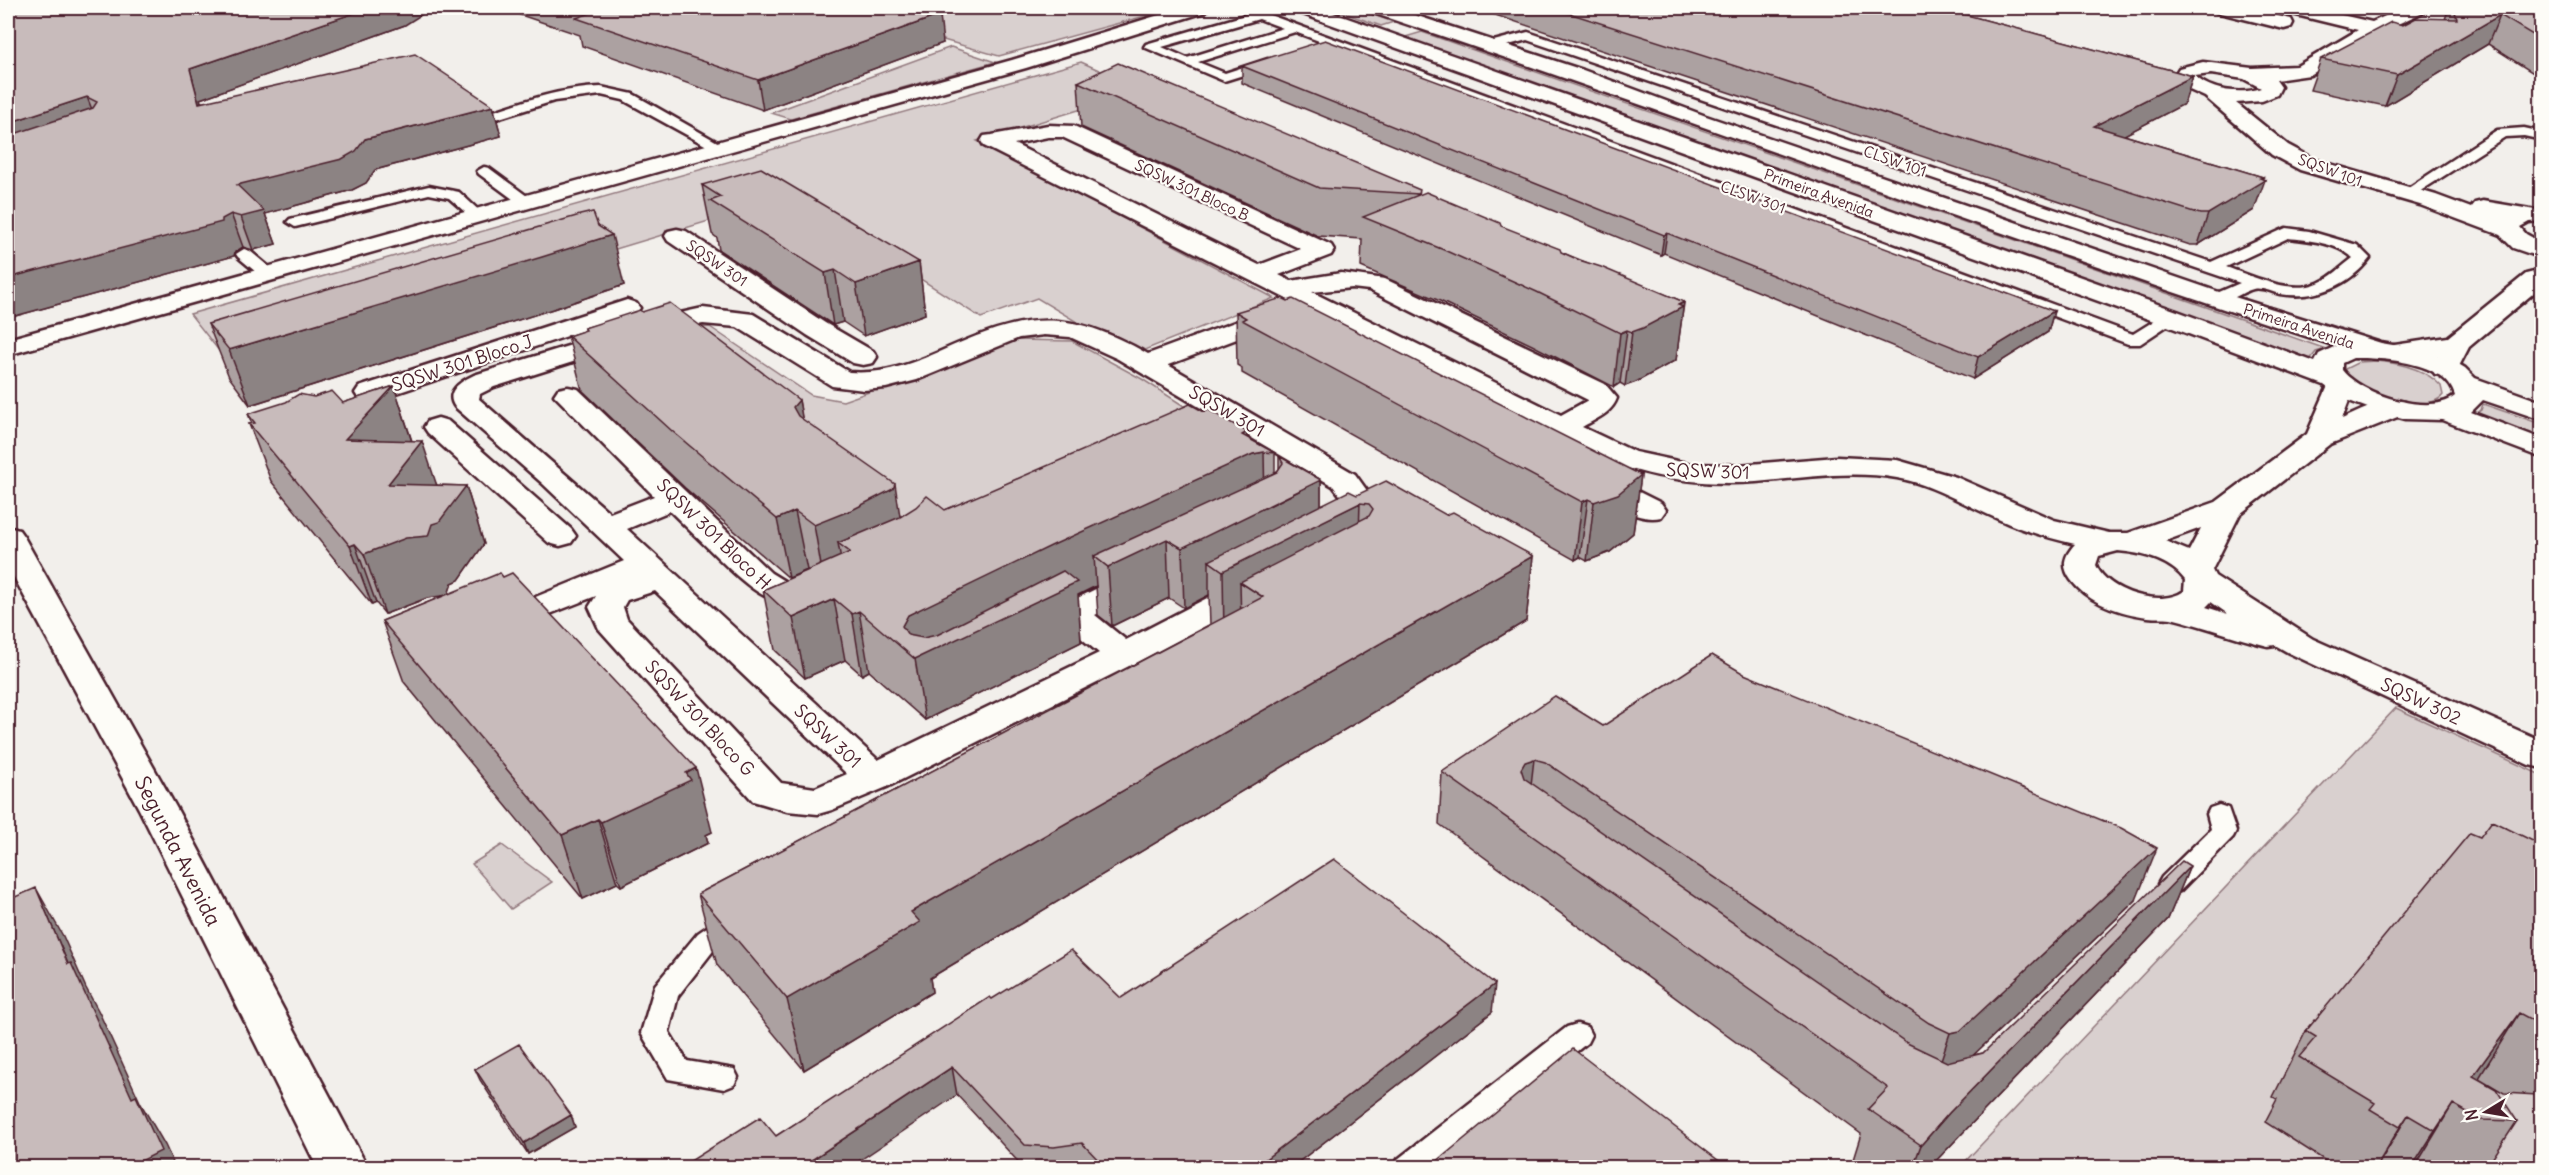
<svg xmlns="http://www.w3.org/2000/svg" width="2549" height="1175" font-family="Delius,sans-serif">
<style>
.green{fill:#d9d0cf;stroke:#92787d;stroke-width:1.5}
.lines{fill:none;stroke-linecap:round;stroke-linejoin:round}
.service-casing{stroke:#4a1f2b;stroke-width:5}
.minor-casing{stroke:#4a1f2b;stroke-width:5}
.tertiary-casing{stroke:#4a1f2b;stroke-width:5}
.secondary-casing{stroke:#4a1f2b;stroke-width:5}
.service{fill:#fdfcf7;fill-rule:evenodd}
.minor{fill:#fdfcf7;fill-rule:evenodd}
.tertiary{fill:#fdfcf7;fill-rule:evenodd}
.secondary{fill:#fdfcf7;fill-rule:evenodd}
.wall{fill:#aca1a1;stroke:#4a1f2b;stroke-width:1.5}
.shaded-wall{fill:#8c8383;stroke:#4a1f2b;stroke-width:1.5}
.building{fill:#c8bbbb;stroke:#4a1f2b;stroke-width:1.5}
.labels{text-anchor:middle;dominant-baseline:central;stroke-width:4.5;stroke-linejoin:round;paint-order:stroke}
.far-street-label{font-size:15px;fill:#4a1f2b;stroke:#fdfcf7}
.street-label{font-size:18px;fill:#4a1f2b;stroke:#fdfcf7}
.near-street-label{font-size:21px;fill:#4a1f2b;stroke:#fdfcf7}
</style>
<rect width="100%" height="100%" fill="#f2efeb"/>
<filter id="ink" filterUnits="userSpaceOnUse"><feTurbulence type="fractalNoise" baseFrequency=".0167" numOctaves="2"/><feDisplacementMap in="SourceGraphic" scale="12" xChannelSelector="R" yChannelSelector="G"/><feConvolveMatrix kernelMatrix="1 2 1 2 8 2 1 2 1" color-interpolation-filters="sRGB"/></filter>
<g filter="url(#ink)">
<path class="green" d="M832 8H1174L999 56Z
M1330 8H1353L1394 22 1381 26Z
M1422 32 2326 349 2316 352 2309 361 1402 38Z
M951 47 995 62 791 119 771 113Z
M1081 62 1144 90 977 141 1274 298 1132 355 1037 298 981 318 792 196 230 365 190 314Z
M710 327 811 395 843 401 1018 340 1072 341 1142 379 1229 435 957 559 682 349 671 330Z
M2376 361C2399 363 2425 368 2441 386L2443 395C2431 411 2382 401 2366 393 2358 389 2351 379 2344 373L2345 369 2359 362Z
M2483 404 2541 424V446L2474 415 2481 410Z
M2396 708 2541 775V1167L1959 1168Z
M502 845 552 882 511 909 472 864Z"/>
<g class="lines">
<defs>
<path id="service" d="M1259 11 2133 334 2165 314H2177L2179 318 2140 344H2128L1295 32 1198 62 1225 73 1268 59 1274 63 1272 66 1224 81 1144 47 1146 44ZM1259 19 1283 28 1187 58 1162 47Z
M1528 32 2211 262 2286 228 2309 231 2357 245 2370 258C2349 286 2315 300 2280 294 2272 292 2261 287 2253 289 2239 293 2225 306 2210 302L2208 299 2210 296 2240 283 1527 40 1494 49 1488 45 1490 42ZM2288 238C2308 240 2338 243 2353 258 2342 266 2331 278 2318 283 2291 295 2252 276 2226 267Z
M601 87 633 94 728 148 721 152 716 151 623 100 601 95 554 101 487 122 480 118 482 115C521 102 560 88 601 87Z
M2524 128 2542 132V140L2524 136 2505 137 2411 197H2401L2399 194 2497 130Z
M484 167 489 168 531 199 533 202 531 205H521L479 174 477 171Z
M429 186 459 192 485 216 478 220 473 219 449 198 429 194 295 227 287 222 290 219Z
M244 249 250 251 274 271 276 274 274 277H262L238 257 236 254Z
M2219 805 2228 808 2236 831 2233 837 2180 891 2171 893 2162 891 2158 884 2162 877 2211 829 2207 814 2210 808Z
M732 913 741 916 745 923 741 930 716 947 678 996 669 1032 687 1061 734 1069 738 1077 734 1085 724 1089 668 1079 641 1033 655 985 698 933 723 916Z
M1577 1024 1587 1027 1591 1035 1587 1043 1432 1168H1394L1398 1159 1567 1027Z"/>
<path id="minor" d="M2213 8H2243L2291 19 2293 23 2291 27 2284 29 2216 12Z
M2281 8H2311L2372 22 2403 8H2426L2423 12 2381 32 2310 75 2276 80 2281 87 2277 95 2262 101 2236 103 2288 145 2316 160 2436 195 2471 208 2475 203 2483 201 2542 211V221L2529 222 2520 227 2526 234 2542 243V258L2513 248 2500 235 2420 205 2300 170 2272 155 2205 97 2183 87 2174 76 2179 68 2203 62 2252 68 2297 66 2358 30 2284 12ZM2211 74 2244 79 2261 88C2241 95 2210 91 2195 76Z
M1048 125 1074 126 1331 245 1334 250 1331 255 1279 275 1291 281 1341 273 1385 279 1605 384 1617 398C1612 413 1596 419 1582 427L1635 452 1691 464 1738 465 1837 457 1897 460 1956 477 2054 520 2109 533H2128L2216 502 2307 434 2331 379 2341 377 2351 379 2355 385 2342 419C2361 411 2384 397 2405 402L2409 408 2405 414 2330 444 2240 514 2212 570 2215 576 2313 639 2542 741V768L2529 765 2289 653 2275 645 2268 646C2235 638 2204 626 2171 618 2164 617 2156 618 2148 617 2120 613 2089 604 2071 580 2061 566 2064 556 2075 544 2049 538 2023 531 1998 519 1965 505 1932 484 1897 478 1850 470 1803 478 1756 482 1682 487 1615 472 1552 433L984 146 981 141 984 136 992 135ZM1048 137H1062L1301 249 1259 265 1014 144ZM1352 288 1369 290 1588 400 1561 415 1312 292ZM2201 528 2189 551 2165 541ZM2118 551C2142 553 2170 560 2185 580L2184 591C2161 608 2107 592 2096 565L2099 556ZM2211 602 2228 614 2206 607Z
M677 229 686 231 825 323 873 351 877 357 873 363 863 365 853 363 807 335 668 241 665 236 668 231Z
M2542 270V286L2469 347 2455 374 2445 376 2435 374 2431 368 2438 355 2398 360 2388 358 2384 352 2388 346 2448 337 2526 274Z
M627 300 636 303 640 308 636 313 379 399 369 401 359 399 355 393 359 387Z
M1278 306 1287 308 1291 314 1287 320 1168 365 1355 474 1373 499 1372 518 1361 541 1350 543 1339 541 1334 534 1340 518 1343 499 1333 486 1118 359 1070 337 1044 335 1019 338 917 380 886 388 864 390 832 386 737 327 703 324 677 329 494 387 480 394 479 399 610 513 654 496 554 395 558 389 568 387 578 389 771 573 794 587 823 590 828 597 823 604C777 615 748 587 717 557 702 542 686 527 670 511L627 529 878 760 1099 653 1069 628 1039 640 1027 637 1022 630 1027 623 1126 574 1138 571 1150 574 1154 581 1150 588 1095 615 1126 640 1238 582 1250 579 1262 582 1267 589 1262 596 1135 663 887 787 832 810 818 814 787 811 753 801 599 629 589 607 596 596 501 633 489 630 484 623 489 616 624 561 542 483 455 407C444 392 461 381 474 375L662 317 703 308 753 314 849 372C882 375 911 364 941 351 1026 313 1065 307 1148 354ZM655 591 847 774 815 788 781 783 627 619 623 607 627 600Z
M438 418 448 421 571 529 576 536 571 543 560 546 549 543 428 433 424 427 428 421Z
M1596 473 1607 476 1661 503 1666 510 1661 517C1636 523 1607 500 1585 488L1581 482 1585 476Z"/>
<path id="tertiary" d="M1182 8H1208L1205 12 1026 68 8 355V339L1012 60Z
M8 527 19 530 24 537 177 809 368 1168H318L313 1159 139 809 8 566Z"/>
<path id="secondary" d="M1294 8H1319L2180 312 2315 362 2319 354 2336 346C2011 241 1693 119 1370 12L1367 8H1393L1583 70 1706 116 2225 294 2381 343 2422 350 2450 359 2465 368 2475 378 2542 402V420L2483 400 2471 412 2542 439V458L2442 420 2406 419 2376 411 2341 398 2324 385 2162 324 1297 12ZM2353 358C2383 358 2446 361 2455 396 2430 417 2360 394 2342 370V363Z"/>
</defs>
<use href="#service" class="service-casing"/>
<use href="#minor" class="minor-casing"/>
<use href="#tertiary" class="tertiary-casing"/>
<use href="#secondary" class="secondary-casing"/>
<use href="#service" class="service"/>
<use href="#minor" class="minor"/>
<use href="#tertiary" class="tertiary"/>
<use href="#secondary" class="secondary"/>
</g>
<path class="wall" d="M8 8 405 25 200 99 201 102 493 106 501 136 375 170 366 183 352 190 265 214 276 244 253 250 243 247 235 252 234 256 8 318Z
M500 8H913L943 43 763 110 582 46 580 35Z
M1477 8H1941L2193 76 2184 104 2124 135 2263 177 2254 210 2198 245H2190L1477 9Z
M2449 8H2541V78L2488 44 2385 106 2310 90 2321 59 2403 25 2445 19Z
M1242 66 2054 311 2048 332 1973 379 1664 253 1661 255 1242 83Z
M1078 82 1420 195 1684 302 1676 360 1636 382 1625 386 1620 383 1614 387 1532 345 1440 301 1361 267 1362 239 1318 236 1081 127Z
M702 185 919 262 925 314 864 336 843 322 833 325 719 250 717 238 712 234Z
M598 226 624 285 556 308 250 405 229 377 208 324Z
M642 312 799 400 802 419 900 517 945 510 1204 412 1247 432V438L1275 453V473L1279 469V456L1321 480V505L1357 495 1446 515 1533 556 1526 621 930 978 932 992 804 1070 717 965 698 894 1210 625 1209 595 1184 608 1169 598 1112 626 1098 615 1096 586 1078 595 1081 642 925 720 869 671 862 675 845 660 805 678 775 650 763 590 808 571 807 570 789 578 685 488 582 390 568 336 584 331V328Z
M1236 312 1641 475 1633 533 1610 552 1587 561 1580 557 1575 560 1242 373V368L1237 365Z
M394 386 412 441 437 485 466 486 484 544 459 580 452 583 448 594 712 832 706 835 708 843 621 886 617 883 583 899 404 682 382 621 446 595 427 598 385 614 376 603 372 605 271 481 249 424H252L248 414 343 403Z
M1603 726 2136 900 1973 1055 1983 1053 2190 866 2168 919 1930 1167H1858L1852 1163 1861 1134 1439 824 1442 772Z
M2480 837 2541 845V1087L2537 1095 2504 1093 2479 1078 2478 1079 2517 1121 2487 1167H2335L2265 1122 2277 1099 2273 1097 2306 1031Z
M1121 998 1492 1012 1292 1167H1023L957 1095 776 1136 992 999Z
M475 1069 571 1115 575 1127 528 1154 480 1080Z"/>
<path class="shaded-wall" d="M369 8H432L405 25 200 99 211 133 199 103 190 69Z
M940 15 943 43 763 110 758 80Z
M2500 15 2488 44 2385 106 2397 75Z
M2193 76 2184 104 2086 155 2094 126Z
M87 97 99 127 8 159V123Z
M493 106 501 136 375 170 366 183 352 190 265 214 276 244 253 250 241 217 237 185 365 139Z
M2263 177 2261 182 2265 180 2254 210 2198 245 2208 214Z
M231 214 243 247 235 252 234 256 8 318V278Z
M1667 233 1664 253 1661 255 1664 235Z
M612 235 624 285 556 308 250 405 229 350Z
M919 262 925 314 864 336 856 284Z
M835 270 843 322 833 325 825 273Z
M1684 302 1676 360 1636 382 1625 386 1632 332Z
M2054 311 2048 332 1973 379 1978 357Z
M1627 330 1620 383 1614 387 1620 333Z
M394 386 412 442 345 439Z
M799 400 809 456 793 407Z
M1247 432V456L1253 454 1264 452 1265 508 1321 480V522L1360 503 1358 566 1263 597 1240 582 1241 627 1224 636 1223 571 1209 561V595L1184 608 1182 548 1167 539 1169 598 1112 626 1108 567 1094 556 1096 586 1078 595 1081 642 925 720 915 659 902 626 908 615Z
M422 441 441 498 432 524 466 486 484 544 459 580 452 583 448 595 427 598 385 614 364 554 388 484Z
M1641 475 1633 533 1610 552 1587 561 1594 502Z
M895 484 904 542 850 552 838 543 844 576 824 583 814 525Z
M1588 499 1580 557 1575 560 1582 502Z
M795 511 807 570 789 578 777 519Z
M355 544 376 603 372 605 350 546Z
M1533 556 1526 621 930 978 932 992 804 1070 787 999 911 912Z
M834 599 845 660 805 678 793 618Z
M859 611 869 671 862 675 852 614Z
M1534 759 1528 811 1521 769 1525 762Z
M696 768 712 832 706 835 708 843 621 886 601 822Z
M598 819 617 883 583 899 562 835Z
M2157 848 2136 900 1942 1085 1932 1087 1950 1033Z
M2190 866 2168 919 1930 1167H1913L1921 1145 1949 1113Z
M36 888 63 936 86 988 99 1012 141 1104 165 1145 175 1167H129L68 964Z
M1495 984 1492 1012 1292 1167H1255Z
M2519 1013 2479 1078 2458 1107 2473 1076Z
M952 1067 957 1095 850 1167H801Z
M2453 1104 2415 1167H2412L2435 1131Z
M571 1115 575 1127 528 1154 524 1143Z
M2408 1115 2377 1167H2376L2400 1127Z"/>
<path class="building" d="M8 8H369L190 69 199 103 415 54 493 106 365 139 356 151 342 159 237 185 264 211 241 217 231 214 222 219V222L8 278V136L93 108 97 102 87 97 8 123Z
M574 8H913L940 15 758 80 576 18 591 13Z
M1553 8H1941L2193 76 2094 126 2263 177 2260 178 2265 180 2208 214H2200Z
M2454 8H2541V40L2500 15 2397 75 2321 59 2391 22 2403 25 2416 18 2457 19Z
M1325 40 2054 311 1978 357 1667 233 1664 235 1242 66Z
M1118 63 1420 190 1419 194 1319 188 1078 82Z
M761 168 919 262 856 284 835 270 825 273 710 201 721 197 702 185Z
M1426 192 1500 223 1501 226 1560 249 1561 252 1579 260 1601 267 1684 302 1678 305 1683 307 1643 328 1632 332 1627 330 1620 333 1537 292 1444 250 1363 217Z
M593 212 598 226 612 235 542 257 229 350 208 324 580 215Z
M1282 298 1288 301 1293 299 1641 475 1618 494 1594 502 1588 499 1582 502 1242 320 1246 318 1236 312Z
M670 303 799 400 793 407 798 416 895 484 893 489 854 509 814 525 795 511 777 519 672 431 568 336 586 330 584 328 640 310 642 312Z
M394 386 345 439 422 441 388 484 466 486 439 522 432 524 428 536 406 538 364 554 355 544 350 546 249 424 255 423 248 414 286 402 299 394 314 397 332 391 343 403Z
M1190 404 1204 412 1209 410 1247 432 1242 435 1275 453 1264 452 1253 454 1053 545 908 615 902 626 908 635 923 638 937 635 1063 571 1077 582 915 659 859 611 852 614 834 599 793 618 763 590 850 552 838 543 900 517 916 507 927 496 945 510Z
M1279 456 1321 480 1182 548 1167 539 1108 567 1094 556 1277 472 1283 463Z
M1386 481 1446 515 1453 512 1533 556 911 912 920 922 787 999 698 894 1263 597 1240 582 1369 516 1373 509 1369 504 1360 503 1223 571 1209 561 1349 491 1357 495Z
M500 573 503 577 512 573 696 768 686 773 691 780 601 822 598 819 562 835 382 621Z
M1712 655 1744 674 2121 828 2157 848 1960 1031 1950 1033 1929 1023 1545 762 1534 759 1525 762 1521 769 1524 778 1907 1043 1947 1062 1983 1053 2182 861 2190 866 1949 1113 1921 1145 1868 1109 1888 1088 1442 772 1555 696 1603 726Z
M2492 821 2541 845V1025L2519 1013 2473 1076 2496 1089 2517 1121 2481 1120 2453 1104 2435 1131 2408 1115 2400 1127 2370 1109 2375 1103 2299 1057 2316 1037 2306 1031 2470 833 2480 837Z
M1334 859 1495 984 1255 1167H1105L1082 1143 1054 1147 1025 1145 952 1067 801 1167H681L760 1117 776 1136 990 997 992 999 1071 950 1121 998Z
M36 888 68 964 71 963 132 1098 136 1096 161 1151 129 1167H8V900Z
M519 1044 571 1115 524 1143 475 1069Z
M1573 1049 1727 1167H1430Z"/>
</g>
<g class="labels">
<g class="far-street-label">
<text transform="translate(1895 161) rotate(19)">CLSW 101</text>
<text transform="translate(2330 170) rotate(20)">SQSW 101</text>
<text transform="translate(1192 190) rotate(25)">SQSW 301 Bloco B</text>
<text transform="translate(1819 193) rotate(20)">Primeira Avenida</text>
<text transform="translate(1753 197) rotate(20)">CLSW 301</text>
<text transform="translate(717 263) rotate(34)">SQSW 301</text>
<text transform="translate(2299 326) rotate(18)">Primeira Avenida</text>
</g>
<g class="street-label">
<text transform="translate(462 363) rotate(-18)">SQSW 301 Bloco J</text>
<text transform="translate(1227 411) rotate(30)">SQSW 301</text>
<text transform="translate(1708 471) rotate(2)">SQSW 301</text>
<text transform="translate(714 534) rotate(44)">SQSW 301 Bloco H</text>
<text transform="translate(2421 701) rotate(25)">SQSW 302</text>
<text transform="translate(700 718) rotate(47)">SQSW 301 Bloco G</text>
<text transform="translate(828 736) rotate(43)">SQSW 301</text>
</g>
<g class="near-street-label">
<text transform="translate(178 851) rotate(63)">Segunda Avenida</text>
</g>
</g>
<rect width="2549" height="1175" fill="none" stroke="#fdfcf7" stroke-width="30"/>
<rect x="15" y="15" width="2519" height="1145" fill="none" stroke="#4a1f2b" stroke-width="2" filter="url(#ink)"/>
<g transform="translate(2486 1112) rotate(259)" stroke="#fdfcf7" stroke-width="4.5" paint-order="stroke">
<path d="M0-4.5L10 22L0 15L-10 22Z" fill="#4a1f2b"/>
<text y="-9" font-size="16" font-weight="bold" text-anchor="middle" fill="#4a1f2b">N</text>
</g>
</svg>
